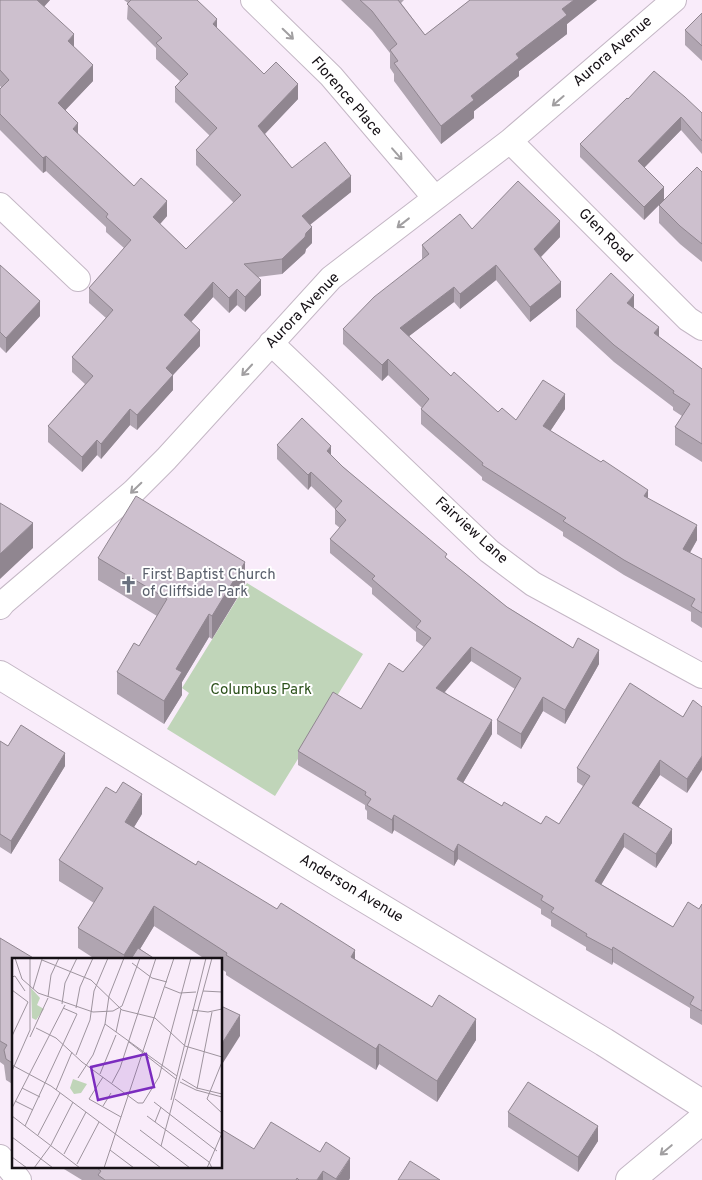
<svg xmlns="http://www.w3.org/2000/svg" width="702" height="1180" font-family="Overpass,sans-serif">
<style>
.green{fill:#c0d5b9}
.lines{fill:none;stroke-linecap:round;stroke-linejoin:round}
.street-casing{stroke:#c4b7c5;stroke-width:26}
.secondary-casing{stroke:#c4b7c5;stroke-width:30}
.street{stroke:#fff;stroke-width:24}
.secondary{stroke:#fff;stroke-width:28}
.wall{fill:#b0a5b1}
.shaded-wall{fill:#908690}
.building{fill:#cdc0ce;stroke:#908690}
.oneway{stroke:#a19fa1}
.labels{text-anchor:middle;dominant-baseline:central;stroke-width:4;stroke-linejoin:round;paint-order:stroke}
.street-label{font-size:15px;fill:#151015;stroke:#fff}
.worship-label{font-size:15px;fill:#5b616d;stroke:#fff;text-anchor:start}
.park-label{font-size:15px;fill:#2c511b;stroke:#fff}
.inset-road{fill:none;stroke:#9e949e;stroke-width:1}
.view{fill:#7b2cbf;fill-opacity:0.15;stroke:#7b2cbf;stroke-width:2.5}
.inset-edge{fill:none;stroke:#151015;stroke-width:2.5}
</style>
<rect width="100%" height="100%" fill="#f9ecfa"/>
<path class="green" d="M247 583 363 654 275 796 167 729 189 693 182 688Z"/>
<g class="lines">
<defs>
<path id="street" d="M253 0 331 76 435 198
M510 141 688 319 702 328
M0 205 78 279
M271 343 489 551 533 584 702 676
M0 607 4 602 133 492 166 459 331 278 510 141 674 0
M0 1157 19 1180"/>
<path id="secondary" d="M0 675 341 884 604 1042 702 1104
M630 1180 702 1120"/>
</defs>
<use href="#street" class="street-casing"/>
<use href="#secondary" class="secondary-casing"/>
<use href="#street" class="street"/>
<use href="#secondary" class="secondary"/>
</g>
<path class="wall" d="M0 0H50L44 7 74 47 93 81 65 110 78 134 167 216 160 224 186 249 234 203 196 165V150L210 136 175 102V87L180 81 156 59V48L127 19 128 3 124 0H197L217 29 264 74 298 99 265 134 292 168 351 192 310 225 312 243 306 249 305 253 282 274 258 277 261 295 245 312 237 305 229 313 213 297 191 322 200 346 173 375V390L137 430 130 425 101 459 97 455 82 472 48 442V426L85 384 72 372V357L106 318 89 303V288L124 248 106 232V227L46 171 43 173 0 130V89L1 87 0 86Z
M341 0H404L401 3 425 35 470 0H597L567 24V34L519 71V76L474 111V118L441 144 394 81V74L390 68V53L372 30Z
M702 13V61L685 45V30Z
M628 99 702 113V154L681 130 644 168 664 200 644 220 580 157V144Z
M702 172V262L680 244 659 223V205Z
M472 229 560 237 541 257 561 297 530 322 496 280 460 309 454 302 409 336 451 376 498 412 516 420 565 409 550 431 648 498 697 540 690 553 702 559V628L691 621V612L624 575 563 536V532L482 480V477L421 424V409L422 408 388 375 382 381 343 344V329L422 260V245Z
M0 265 40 316 6 353 0 347Z
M634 308 659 337 702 369V462L675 445V427L682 416 673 410V407L614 362 576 327V310Z
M277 445 331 456 447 559 507 607 599 664 565 724 543 711 521 749 497 734V720L515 689 471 661 445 692 492 734 463 783 502 806 541 824H559L583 786 577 782V768L683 717 693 700 687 793 660 775 638 807 672 843 656 868 624 847 601 884 673 927 699 909 702 904V1025L690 1018V1008L613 962 612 965 586 950V947L551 926V920L541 914V909L458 859 454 866 394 830 392 834 367 819V811L365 809V805L298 765V751L361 709 403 672 424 647 416 641V632L372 594V588L330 553V539L340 528 335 524V509L311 486 308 490 277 459Z
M98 558 245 585 212 639 209 637 182 682V695L164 724 117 694V672L139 646 157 616 98 580Z
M0 741 8 746 65 766 11 854 0 847Z
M142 814 134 827 196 865 355 959 476 1040 437 1102 379 1064 376 1070 226 975V972L221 969V959H205L154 926 140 949 155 959H95L78 948V928L94 903 59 881V860Z
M0 938 14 959V1085L6 1080 4 1065 0 1062Z
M508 1112 598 1141 578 1172 508 1127Z
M254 1149 350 1178 349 1180H82L59 1166H221Z"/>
<path class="shaded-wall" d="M36 0H50L36 15Z
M574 0H597L567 24V34L519 71V76L474 111V118L441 144V126L471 96 516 54 562 9Z
M217 19V35L213 24Z
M74 34V50L68 41Z
M93 65V81L58 118V103Z
M298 84V99L258 141V126Z
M681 117V130L638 174V161Z
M78 123V138L73 129Z
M46 156V171L43 173V158Z
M351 176V192L302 231V216Z
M664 187V200L644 220V207Z
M167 201V216L153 232V217Z
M560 221V237L534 264V249Z
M312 227V243L306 249 305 253 282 274V259L306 233Z
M496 265V280L460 309V294Z
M261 280V295L245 312V297Z
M213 282V297L184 330V315Z
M561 282V297L530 322V307Z
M454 287V302L400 343V328Z
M237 289V305L229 313V298Z
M634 295V312L627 303Z
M40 301V316L6 353V338Z
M659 327V344L654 333Z
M200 330V346L173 375V390L137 430V415L166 368Z
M388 359V375L382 381V365Z
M565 394V409L543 442V426Z
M130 409V425L101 459V444Z
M97 440V455L82 472V457Z
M331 446V460L327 451Z
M311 472V486L308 490V475Z
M648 490V505L644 496Z
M33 523V548L0 579V554Z
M697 525V540L683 564V549Z
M245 562V585L212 639V616Z
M209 614V637L182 682V695L164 724V701L176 669Z
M471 647V661L436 702V688Z
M599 650V664L565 724V710Z
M543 697V711L521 749V734Z
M492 720V734L457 793V779Z
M65 753V766L11 854V841Z
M702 756V770L687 793V779Z
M660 760V775L632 817V803Z
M142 794V814L125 842V822Z
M394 815V830L392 834V820Z
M672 829V843L656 868V854Z
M624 833V847L595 895V881Z
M458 844V859L454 866V852Z
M154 906V926L134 959H124V955Z
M613 947V962L612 965V950Z
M355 950V970L351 957Z
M240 1015V1036L221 1066V1045Z
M476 1019V1040L437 1102V1081Z
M379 1044V1064L376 1070V1049Z
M598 1126V1141L578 1172V1157Z
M350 1158V1178L349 1180H336Z
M323 1171V1180H317Z"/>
<path class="building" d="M0 0H37L74 34 68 41 93 65 58 103 78 123 73 129 134 186 141 178 167 201 153 217 186 249 241 195 196 150 217 128 175 87 188 74 156 43 162 38 127 4 131 0H197L217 19 213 24 264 74 276 62 298 84 258 126 292 168 325 142 351 176 302 216 312 227 306 233 305 237 282 259 244 264 261 280 245 297 237 289 229 298 213 282 184 315 200 330 166 368 173 375 137 415 130 409 101 444 97 440 82 457 48 426 93 376 72 357 113 310 89 288 131 240 106 217 108 214 46 156 43 158 0 114V89L9 80 0 70Z
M360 0H398L425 35 470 0H574L562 9 567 15 516 54 519 58 471 96 474 100 441 126 394 63 398 61 390 50 397 44 372 11Z
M702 13V46L685 30Z
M654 71 685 97 702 113V141L681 117 638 161 664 187 644 207 580 144 627 98 628 99Z
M697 167 702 172V244L680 226 659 205Z
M518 181 560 221 534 249 561 282 530 307 496 265 460 294 454 287 400 328 451 376 454 372 498 412 502 408 516 420 543 380 565 394 543 426 601 462 603 460 648 490 644 496 697 525 683 549 702 559V613L691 606 695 599 624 560 563 521 566 518 482 465 483 463 421 409 429 399 388 359 382 365 343 329 374 297 429 254 422 245 460 214 472 229Z
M0 265 40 301 6 338 0 332Z
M611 273 634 295 627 303 659 327 654 333 702 369V444L675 427 690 404 673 393 674 391 614 345 576 310Z
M302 418 331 446 327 451 343 467 447 554 445 557 507 607 573 648 578 638 599 650 565 710 543 697 521 734 497 720 521 678 471 647 436 688 492 720 457 779 502 806 504 802 541 824 546 816 559 824 590 776 577 768 630 683 683 717 693 700 702 707V756L687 779 660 760 632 803 672 829 656 854 624 833 595 881 673 927 688 902 699 909 702 904V1011L690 1004 694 997 613 947 612 950 586 936 587 934 551 912 554 908 541 900 543 896 458 844 454 852 394 815 392 820 367 805 371 799 365 795 366 792 298 751 333 692 361 709 389 663 403 672 431 638 416 627 421 621 372 579 375 576 330 539 346 520 335 509 342 501 311 472 308 475 277 445Z
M136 496 245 562 212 616 209 614 176 669 182 672 164 701 117 672 134 643 139 646 167 599 98 558Z
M0 503 33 523 0 554Z
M21 725 65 753 11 841 0 834V741L8 746Z
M123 782 142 794 125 822 196 865 198 861 277 909 281 903 355 950 351 957 432 1007 439 995 476 1019 437 1081 379 1044 376 1049 226 955 227 953 154 906 124 955 78 928 103 888 59 860 106 787 116 793Z
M0 938 35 959H14V1064L6 1059 4 1050 7 1045 0 1041Z
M138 948 155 959H131Z
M221 1006 240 1015 221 1045Z
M528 1082 598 1126 578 1157 508 1112Z
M271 1122 320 1152 326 1142 350 1158 336 1179 323 1171 317 1180H299L297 1178 296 1180H105L98 1175 101 1171 94 1166H221V1129L254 1149Z
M410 1161 440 1180H398Z"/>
<defs><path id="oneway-shaft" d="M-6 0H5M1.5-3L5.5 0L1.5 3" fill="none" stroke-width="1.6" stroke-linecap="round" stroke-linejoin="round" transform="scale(1.25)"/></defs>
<g class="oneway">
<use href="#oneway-shaft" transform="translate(288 34) rotate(44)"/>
<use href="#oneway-shaft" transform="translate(558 101) rotate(139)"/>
<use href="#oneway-shaft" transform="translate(397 154) rotate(49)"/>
<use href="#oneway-shaft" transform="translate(403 223) rotate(142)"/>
<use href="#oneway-shaft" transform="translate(247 370) rotate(133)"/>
<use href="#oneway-shaft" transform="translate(136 488) rotate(136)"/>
<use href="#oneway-shaft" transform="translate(666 1150) rotate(140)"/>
</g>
<defs>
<symbol id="church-bare" viewBox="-9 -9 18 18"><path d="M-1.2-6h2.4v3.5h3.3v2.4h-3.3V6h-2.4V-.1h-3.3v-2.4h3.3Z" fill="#6b7280" stroke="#fff" stroke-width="2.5" paint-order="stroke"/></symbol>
</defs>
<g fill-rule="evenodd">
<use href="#church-bare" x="116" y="572" width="25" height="25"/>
</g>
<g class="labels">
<g class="street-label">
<text transform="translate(613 52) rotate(-41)">Aurora Avenue</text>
<text transform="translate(346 97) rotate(49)">Florence Place</text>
<text transform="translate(605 236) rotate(45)">Glen Road</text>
<text transform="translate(303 311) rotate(-46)">Aurora Avenue</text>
<text transform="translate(471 531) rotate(42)">Fairview Lane</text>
<text transform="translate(351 889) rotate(31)">Anderson Avenue</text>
</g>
<g class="worship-label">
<text x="142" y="575">First Baptist Church<tspan x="142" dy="17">of Cliffside Park</tspan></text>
</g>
<g class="park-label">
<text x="261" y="690">Columbus Park</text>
</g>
</g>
<g transform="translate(12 958)">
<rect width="210" height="210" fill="#f9ecfa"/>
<path d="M19 30 28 40 25 47 32 51 24 62 20 60ZM61 121 75 126 69 135 62 136 58 130Z" fill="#c0d5b9"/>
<path class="inset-road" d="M3 0 10 21 26 35 81 54 101 53 110 48 128 0M30 2 79 22 110 52 143 60 173 88 210 99M120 5 140 20 155 24M0 19 3 18 13 33M153 29 168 35 184 34M21 31 30 1M0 32 16 44 0 78M191 33 210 34M36 39 39 17 47 0M50 46 53 25 65 0M64 50 68 29 81 0M180 52 196 54 210 51M93 66 165 118M24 70 44 80 70 104 126 145H131L147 119 179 0M104 74 109 51M18 79 36 40M117 84 164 121M64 97 78 62 82 33 96 0M210 104 195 141 210 155M0 107 39 128 149 210M0 113 18 72V0M88 116 104 77M91 119 77 141 109 159M66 120 81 97 93 66 97 38 112 0M170 121 185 130 210 136M168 124 184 132 210 139M100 125 108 110 144 0M10 130 28 139M185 131 200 54M44 132 60 94M163 141 210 176M159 142 194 0M3 143 21 152M142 144 205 193M91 148 99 135M0 150 53 47M0 158 68 210M135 158 197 204 200 210M143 164 149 149M13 168 65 56 51 50M128 172 178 210M26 177 48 135M0 179 41 210M149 188 200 0M98 192 122 210M52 196 74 154M0 199 15 210M65 206 87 164M22 210 39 187 61 144M92 210 162 0M195 210 210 175"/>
<path class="view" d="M134 96 142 129 86 142 79 109Z"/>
<rect width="210" height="210" class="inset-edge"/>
</g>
</svg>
